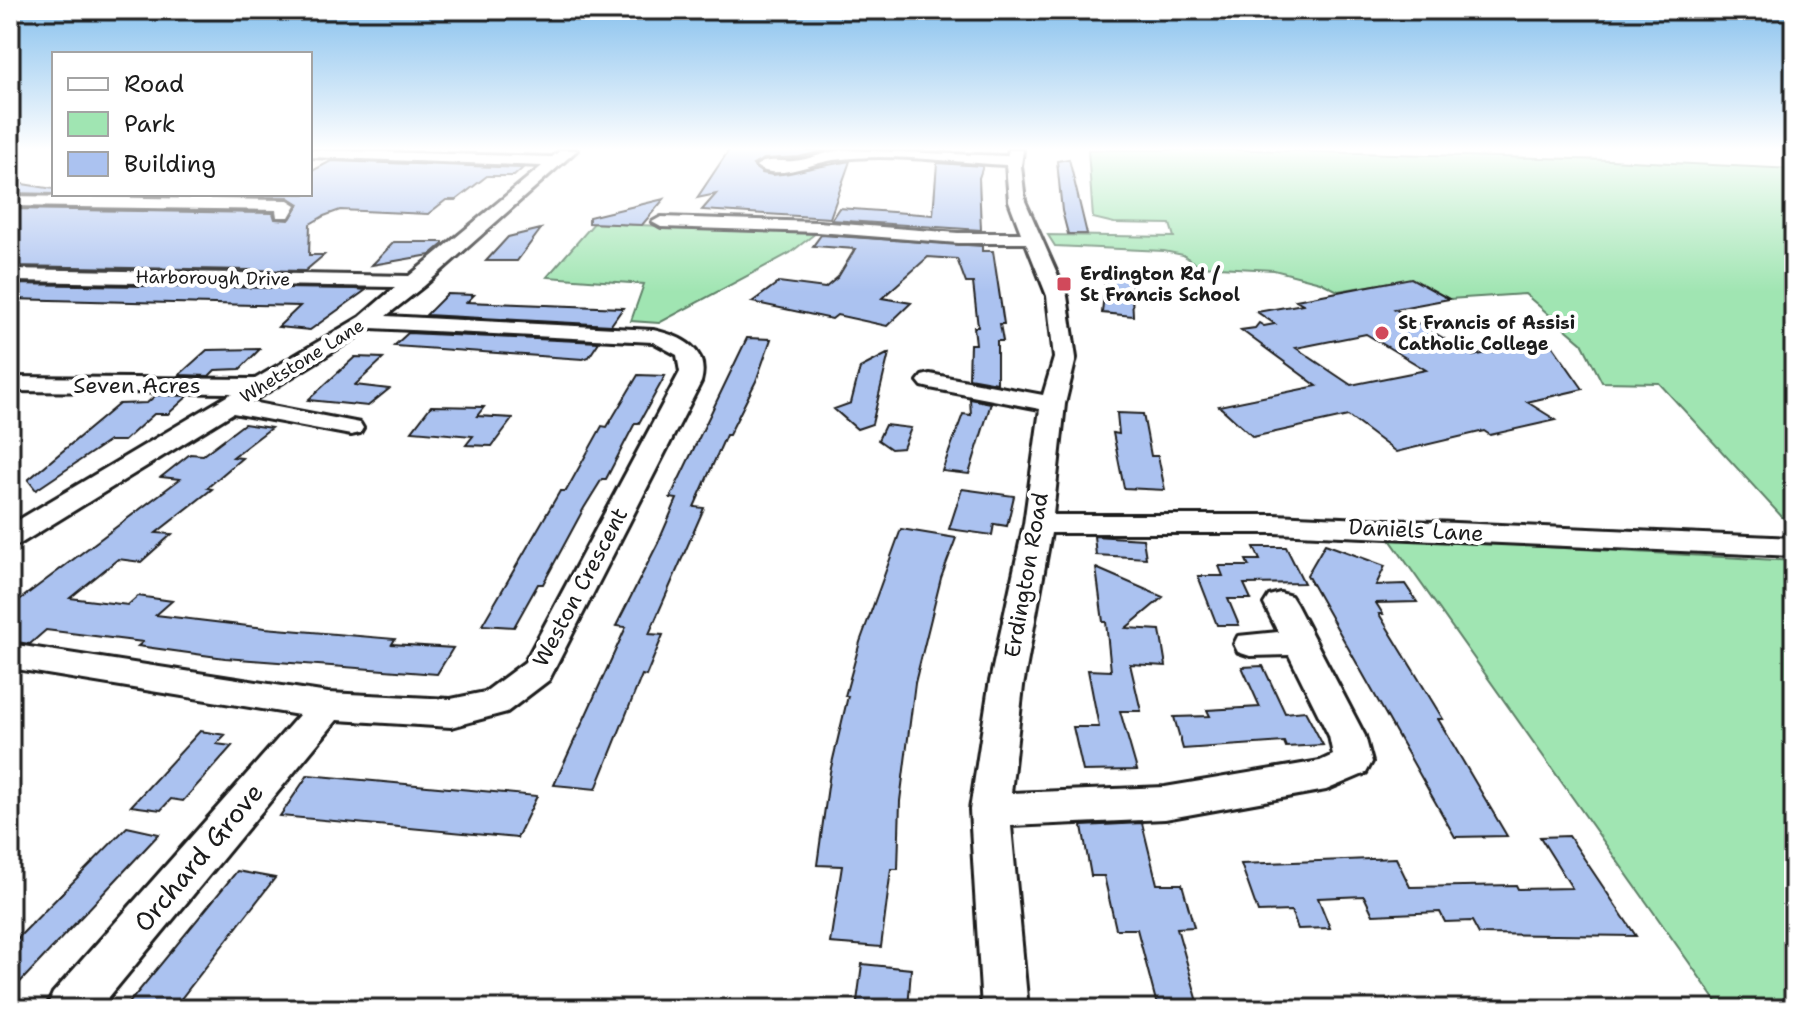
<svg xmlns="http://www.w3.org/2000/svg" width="1804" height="1019" font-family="'Shantell Sans',sans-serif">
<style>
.green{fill:#a0e5b2;stroke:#5e8067;stroke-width:2}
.building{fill:#abc2f0;stroke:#1c1c1c;stroke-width:2;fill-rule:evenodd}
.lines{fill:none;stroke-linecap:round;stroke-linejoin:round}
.minor-casing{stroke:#1c1c1c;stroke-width:6}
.minor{fill:#fff;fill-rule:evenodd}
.poi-dot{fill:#d1495b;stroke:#fff;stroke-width:3}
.labels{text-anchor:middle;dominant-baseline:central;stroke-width:8;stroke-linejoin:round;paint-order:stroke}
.far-poi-label{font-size:18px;font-weight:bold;fill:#1c1c1c;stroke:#fff;text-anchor:start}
.far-street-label{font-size:18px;fill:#1c1c1c;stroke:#fff}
.street-label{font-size:22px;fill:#1c1c1c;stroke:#fff}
.near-street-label{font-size:26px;fill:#1c1c1c;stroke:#fff}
</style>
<rect width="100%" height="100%" fill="#fff"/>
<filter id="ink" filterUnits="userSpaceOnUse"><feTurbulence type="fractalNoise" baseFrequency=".0125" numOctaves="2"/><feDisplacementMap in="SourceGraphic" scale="16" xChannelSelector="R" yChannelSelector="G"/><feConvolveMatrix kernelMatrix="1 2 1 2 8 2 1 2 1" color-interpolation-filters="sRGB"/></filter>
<g filter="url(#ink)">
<path class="green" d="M1088 150H1256L1610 160 1794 169V530L1659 383 1602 382 1582 343 1525 294 1449 299 1411 279 1338 291 1320 282 1274 270 1199 266 1183 255 1164 251 1055 246 1048 235 1174 237 1170 224 1114 223 1093 218Z
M594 223 816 233 790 253 659 323 631 321 644 284 547 277Z
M1389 538 1794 561V1009H1722Z"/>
<path class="building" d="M729 150H827L799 157 764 159 753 165 762 173 773 175 850 161 830 218 702 210 716 194 697 198Z
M1069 159 1087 234H1068L1062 211 1057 161Z
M331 161 523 168 514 176H487L456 200H446L428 214 340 210 324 216 310 224 309 255H324L305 271 10 266V209L273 213 275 219 289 220 299 204 288 197 80 194H310V172Z
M937 163 983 166 979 178 981 230 831 220 839 208 933 215Z
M10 182 54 189V194L10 193Z
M664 199 642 225 589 223V217Z
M541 229 517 261H486L508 237Z
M821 235 982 246V251H993L1004 324H1000L1003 341H997V383L969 378 970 344H976L974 327H978L973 283H966L957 259 928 257 882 298 911 303 887 326 837 315 832 319 752 302 779 282 825 288 838 277 855 249 813 246Z
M394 242H443V244L430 255 372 265Z
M1106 272 1131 273 1133 316 1102 313Z
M1411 278 1449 299 1395 309 1473 356 1530 344 1552 345 1583 389 1527 402 1556 420 1490 435 1484 431 1396 452 1348 416 1253 437 1219 406 1317 386 1241 330 1255 328 1259 323 1264 326 1275 324 1257 312 1303 304 1296 300ZM1366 334 1426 370 1351 385 1296 348Z
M10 284 356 289 366 290 310 330 278 327 300 306 10 299Z
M447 294 474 295 467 302 623 308 611 325 426 315Z
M408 333 599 342 589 357 583 359 394 346Z
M747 338 771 339 756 381 729 435H726L694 507 704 508 649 634 663 635 646 676 642 675 596 789 554 785 626 627 616 626 658 543 677 499 670 498Z
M260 349 240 369 215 370 209 376 179 375 207 350Z
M889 353 872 424 857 429 834 409 851 403 860 368Z
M355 357 384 358 355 385 389 389 368 406 308 400Z
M638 375 665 376 639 423H635L606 479H602L584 508 543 584H538L514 627 482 625 560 491H566L602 426 607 427Z
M156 395 188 396 168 414H154L124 441H109L36 490 28 480 119 404 147 403Z
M970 399 991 403 969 474 942 471 963 414 971 415Z
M431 406 484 407 477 416 513 418 492 446 466 445 473 436 412 431Z
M1117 413 1143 414 1151 456H1158L1165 490 1124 488 1113 433 1119 434Z
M244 424 271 428 233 457 242 458 207 488 212 489 156 533 172 534 141 562 118 559 70 598 128 605 138 596 172 601 156 615 265 628 395 639 392 644 453 648 437 674 225 658 138 646 143 642 46 630 30 644 10 641V607L180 479 161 477 190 454 203 455Z
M885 425 911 428 903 448 891 449 878 440Z
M962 489 1014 496 1007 526 994 524 992 535 949 529Z
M901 529 956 538 941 578 915 683 900 801 898 869H891L881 947 830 943 842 866 817 865 830 772 848 696H845L860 642Z
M1094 536 1143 539 1146 558 1096 555Z
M1325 544 1385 566 1376 585 1405 584 1417 602 1376 603 1383 614H1379L1443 719H1438L1507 836 1455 837 1307 575Z
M1254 547H1286L1304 583 1244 584 1251 599H1228L1239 625H1217L1198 576H1223L1219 566H1249L1246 560H1260Z
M1096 568 1163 597 1126 628 1160 630 1166 666 1130 664 1141 711H1120L1137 770 1083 771 1073 727H1099L1088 670 1111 671 1106 622H1103Z
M1263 666 1285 713 1305 711 1323 745 1286 747 1284 742 1183 749 1174 717 1210 716 1207 710 1260 707 1242 667Z
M200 731 225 735 216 744 232 746 183 801 171 799 161 810 131 806Z
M308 775 460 789 537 796 517 838 280 816Z
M1142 823 1157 884H1182L1194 927 1177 928 1200 1009H1158L1137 929H1116L1104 876H1091L1082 826Z
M127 827 159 834 10 993V946Z
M1569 836 1636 936 1479 934 1472 921 1445 922 1440 912 1373 915 1364 896 1318 898 1330 928 1298 929 1291 911 1258 912 1241 864 1396 858 1410 887 1516 885 1518 889 1572 888 1540 837Z
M237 871 275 878 173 1009H124Z
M862 964 911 969 908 1009H856Z"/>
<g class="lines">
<defs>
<path id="minor" d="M310 150 552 157 561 150H577L424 286 386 316 653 330C681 336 710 349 701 382L549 680 507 712 451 727 337 720 99 1009H46L53 993 299 715 10 668V644L328 693 451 699 485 692 525 662 680 372 677 355 653 342 371 328 251 402 360 423 363 428 360 433 351 435 233 413 20 544 10 547V525L232 393 10 391V377L255 379 360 317 395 287 10 281V269L409 276 542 166 310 157Z
M844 150 1007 156 1009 150H1023L1021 166 1025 201 1067 296 1076 358 1065 404 1053 515H1274L1794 538V556L1274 533H1051L1023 686 1011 793 1165 787 1320 761 1333 755 1329 736 1289 655 1250 656 1238 652 1234 644 1238 636 1278 632 1264 604 1269 596 1280 593 1291 596 1296 604 1365 736 1372 762 1366 773 1326 790 1165 819 1011 826 1028 1009H982L970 810 989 686 1024 524 1040 409 930 388 922 386 918 381 922 376 930 374 1043 395 1054 358 1047 296 1026 243H958L818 232 661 227 652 222 661 217 818 222 958 233H1021L1009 201 1006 165C949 162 889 152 833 160 812 163 775 182 756 166 766 158 781 162 793 161 810 160 826 151 844 150Z
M10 196 288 200 296 205 289 217H277L276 210 10 206Z"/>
</defs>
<use href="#minor" class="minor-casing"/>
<use href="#minor" class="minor"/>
</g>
</g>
<linearGradient id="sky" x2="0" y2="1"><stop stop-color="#86c0ed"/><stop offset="0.51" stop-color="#fff"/><stop offset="1" stop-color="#fff" stop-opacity="0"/></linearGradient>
<rect width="1804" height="292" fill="url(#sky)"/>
<g class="poi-dot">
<rect x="1056" y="276" width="16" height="16" rx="4"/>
<circle cx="1382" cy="333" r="8"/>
</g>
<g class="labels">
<g class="far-poi-label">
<text x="1080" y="274">Erdington Rd /<tspan x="1080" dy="21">St Francis School</tspan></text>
<text x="1398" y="323">St Francis of Assisi<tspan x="1398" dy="21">Catholic College</tspan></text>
</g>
<g class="far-street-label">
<text transform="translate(213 278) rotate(1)">Harborough Drive</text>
<text transform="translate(302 361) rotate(-32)">Whetstone Lane</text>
</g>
<g class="street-label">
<text x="137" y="385">Seven Acres</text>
<text transform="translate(1416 530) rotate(3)">Daniels Lane</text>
<text transform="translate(1026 575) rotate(-80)">Erdington Road</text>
<text transform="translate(580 587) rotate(-62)">Weston Crescent</text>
</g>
<g class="near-street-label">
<text transform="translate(198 857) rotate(-50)">Orchard Grove</text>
</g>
</g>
<rect width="1804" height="1019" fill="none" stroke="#fff" stroke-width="40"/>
<rect x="20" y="20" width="1764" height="979" fill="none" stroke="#1c1c1c" stroke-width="3" filter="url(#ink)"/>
<rect x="52" y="52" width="260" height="144" fill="#ffffff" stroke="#a4a4a4" stroke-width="2"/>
<rect x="68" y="78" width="40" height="12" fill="#ffffff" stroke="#a4a4a4" stroke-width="2"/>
<text x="124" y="92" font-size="24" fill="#1c1c1c">Road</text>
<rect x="68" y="112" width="40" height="24" fill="#a0e5b2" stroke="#a4a4a4" stroke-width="2"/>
<text x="124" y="132" font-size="24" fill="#1c1c1c">Park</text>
<rect x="68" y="152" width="40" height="24" fill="#abc2f0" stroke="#a4a4a4" stroke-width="2"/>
<text x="124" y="172" font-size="24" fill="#1c1c1c">Building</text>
</svg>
